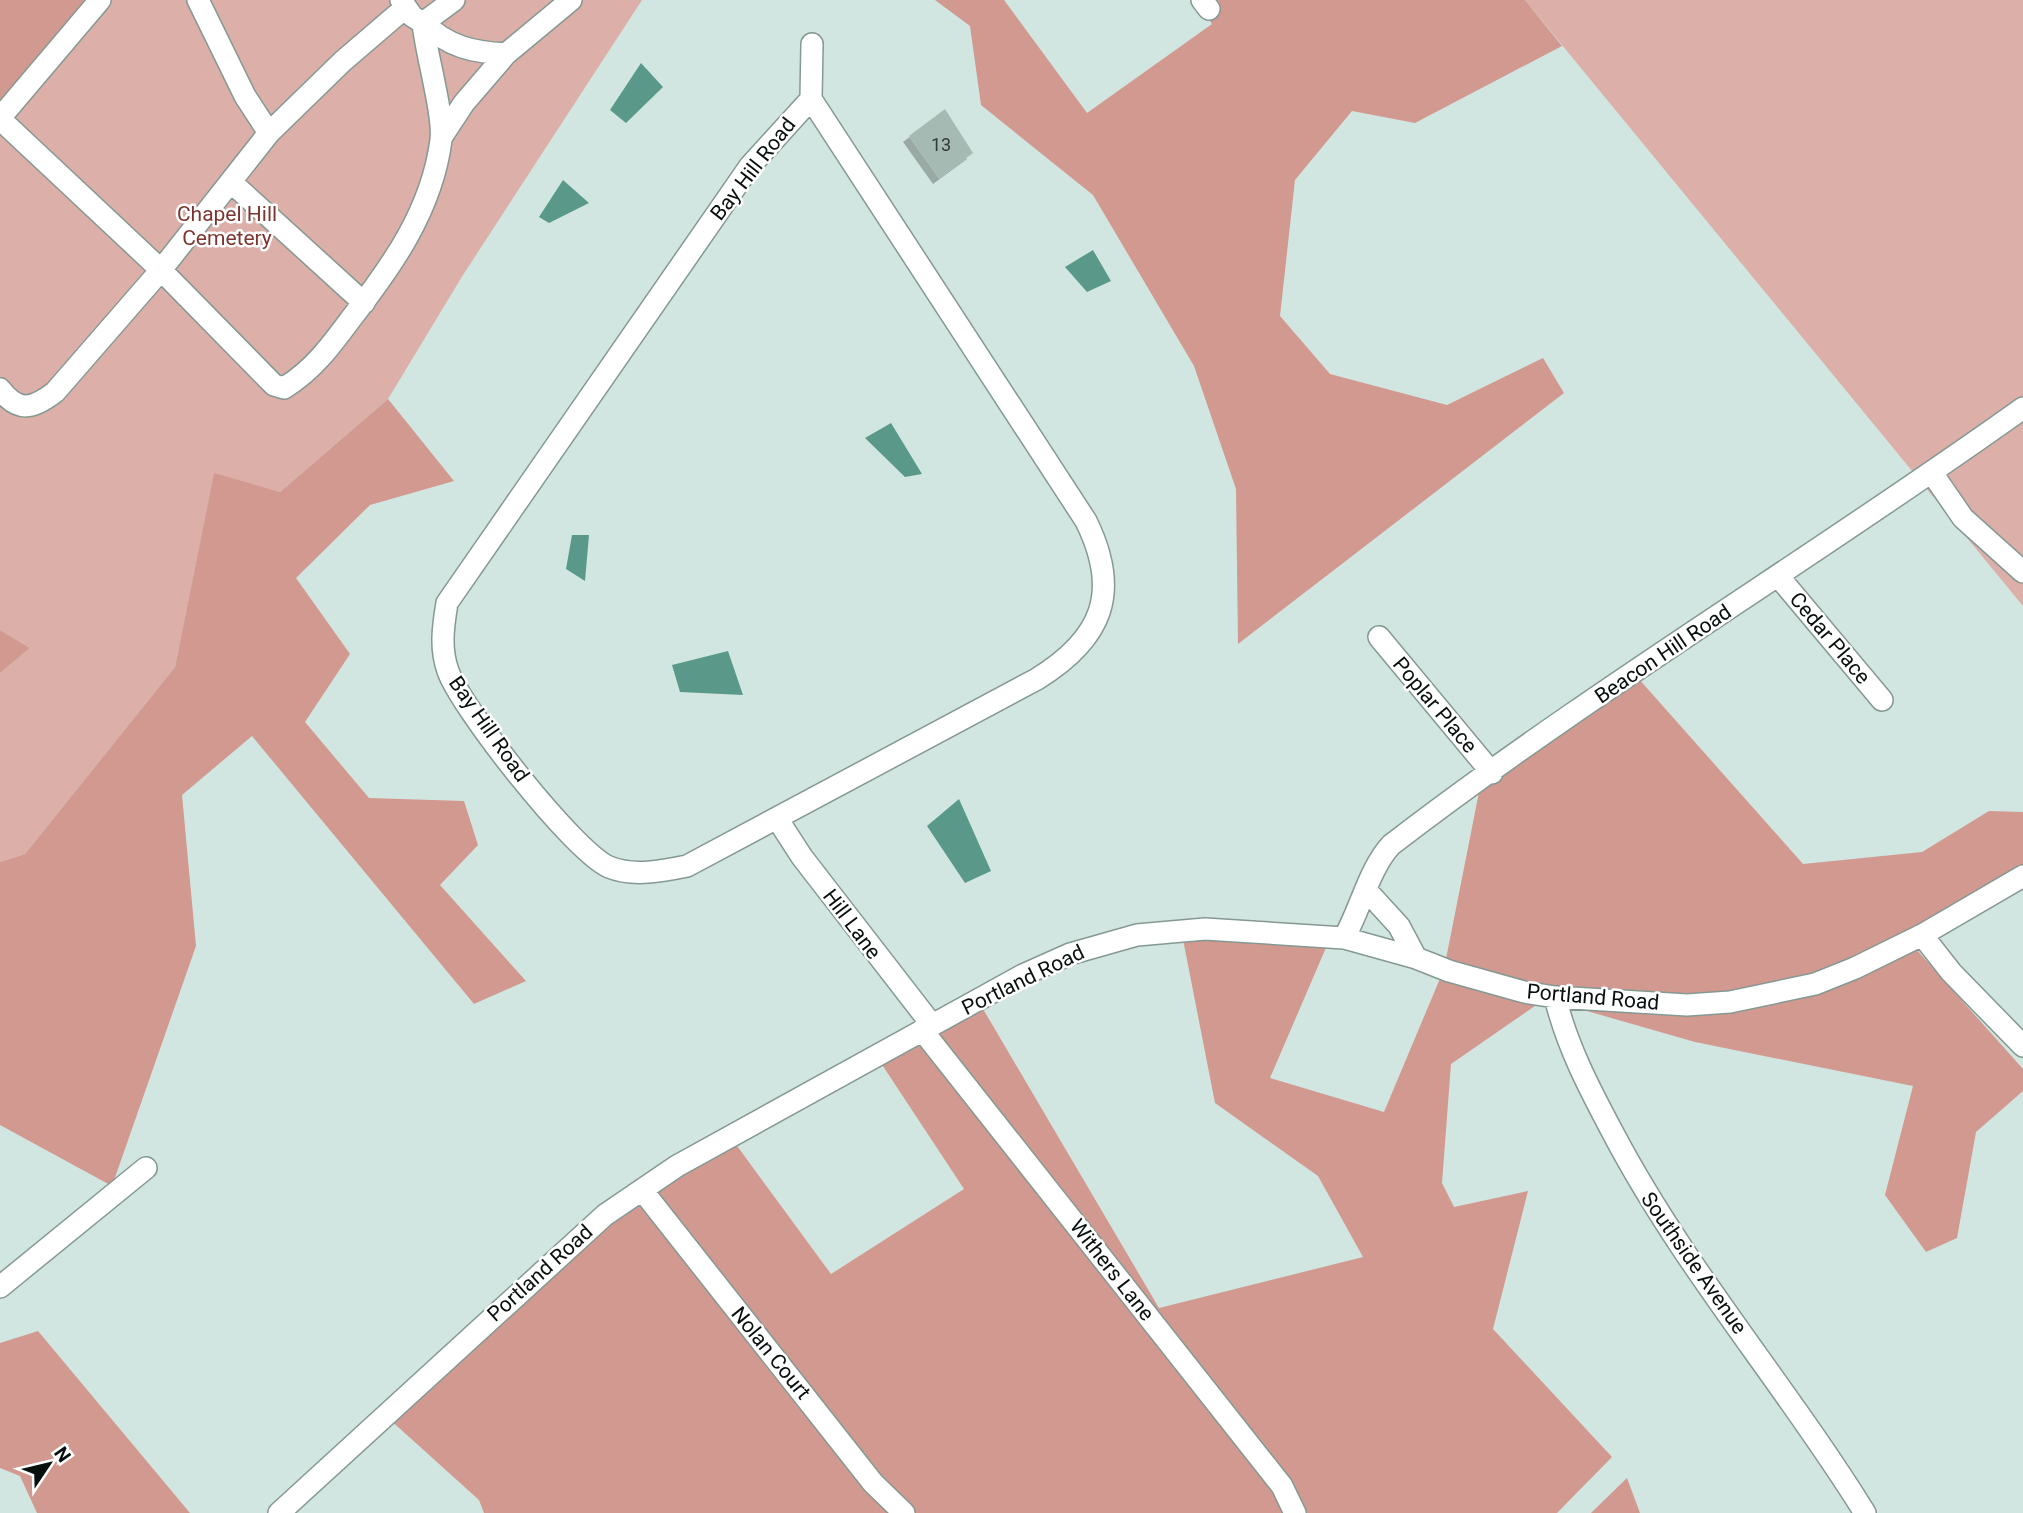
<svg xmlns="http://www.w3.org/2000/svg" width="2023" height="1513" font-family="Roboto,sans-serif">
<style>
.green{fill:#dcafa9}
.forest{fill:#d29991}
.water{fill:#5a998a}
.building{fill:#a6bab4;filter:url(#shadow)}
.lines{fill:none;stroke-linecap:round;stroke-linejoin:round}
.minor-casing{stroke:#859993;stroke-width:24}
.minor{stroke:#fff;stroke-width:21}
.labels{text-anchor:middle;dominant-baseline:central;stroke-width:5;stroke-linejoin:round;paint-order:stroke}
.number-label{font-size:18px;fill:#303a38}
.street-label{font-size:21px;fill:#08100e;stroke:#fff}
.park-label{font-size:21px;fill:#7c352f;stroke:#fff}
</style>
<defs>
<filter id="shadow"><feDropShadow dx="-6" dy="6" stdDeviation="0" flood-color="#0004"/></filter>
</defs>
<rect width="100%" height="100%" fill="#d1e6e0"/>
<path class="green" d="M90 0H642L463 275 388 399 280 492 214 474 175 667 25 854 0 862V673L30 648 0 630V106Z
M1525 0H2023V606Z"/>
<path class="forest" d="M0 0H90L0 106Z
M935 0H1004L1087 113 1212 24 1198 0H1525L1562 46 1415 123 1352 111 1295 180 1280 316 1330 374 1447 405 1543 358 1564 393 1238 644 1236 489 1194 366 1093 195 981 105 970 26Z
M388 399 454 481 370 505 296 578 350 654 305 722 369 798 464 801 478 845 440 885 526 981 474 1004 252 736 182 795 196 946 112 1186 0 1125V862L25 854 175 667 214 473 280 492Z
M0 630 30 648 0 673Z
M1638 678 1803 864 1922 852 1989 811 2023 812V876L1908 940 2023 1069V1091L1976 1132 1957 1238 1926 1252 1885 1195 1913 1086 1695 1042 1545 999 1451 1064 1442 1183 1454 1207 1528 1191 1493 1329 1612 1457 1557 1513H484L479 1500 387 1417 618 1200 732 1139 831 1274 964 1189 875 1054 976 997 1159 1308 1363 1257 1318 1176 1215 1103 1180 924 1331 936 1270 1078 1384 1112 1444 969 1481 782Z
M38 1331 190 1513H37L20 1476 0 1468V1343Z
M1627 1478 1640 1513H1591Z"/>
<path class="water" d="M641 63 663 87 626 123 610 110Z
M563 180 589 203 549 223 539 217Z
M1093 250 1111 281 1087 292 1065 267Z
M891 423 922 474 905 477 865 438Z
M572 535H589L585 581 566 569Z
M728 651 743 695 680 692 672 665Z
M959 799 991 871 965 883 927 826Z"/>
<path class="building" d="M945 109 973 153 939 178 909 136Z"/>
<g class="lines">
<defs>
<path id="minor" d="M198 0 245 96 269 133
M454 0 423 23C449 47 472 52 506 54L571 0
M1202 0 1209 9
M811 99 1086 521C1121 592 1103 638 1037 679L687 866C663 871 633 877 609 867 574 852 461 708 448 671 440 649 443 627 447 603L750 166Z
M811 99 812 44
M0 118 100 0
M0 119 161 270 274 385 284 388C313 370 330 347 350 320 392 266 432 210 441 140 444 114 426 54 423 23L412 16 401 0
M441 138 464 103 506 54
M231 182 364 303
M0 389C18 413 33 409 55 392L161 270 269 133 343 61 406 7
M1932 473 1963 518 2023 572
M1778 576 1882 700
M1379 637 1492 773
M778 820 802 857 932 1025
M1367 891 1399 926 1416 958
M1922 935 1951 972 2023 1046
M1344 938C1361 908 1369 869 1391 845 1594 689 1815 557 2023 408
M1555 997C1567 1046 1589 1088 1613 1133 1684 1268 1785 1384 1865 1513
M922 1030 1282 1486 1295 1513
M642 1190 873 1483 904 1513
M0 1287 146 1168
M279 1513 605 1215 677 1166 1023 975 1070 954 1137 935 1205 929 1344 938 1416 958 1449 971 1524 992 1555 997 1687 1005 1730 1002 1815 984 1855 968 1922 935 2023 876"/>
</defs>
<use href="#minor" class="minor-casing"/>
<use href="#minor" class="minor"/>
</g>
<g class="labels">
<g class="number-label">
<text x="941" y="144">13</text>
</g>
<g class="street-label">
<text transform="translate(753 169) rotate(-52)">Bay Hill Road</text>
<text transform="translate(1830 638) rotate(50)">Cedar Place</text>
<text transform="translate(1663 654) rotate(-34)">Beacon Hill Road</text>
<text transform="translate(1435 705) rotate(50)">Poplar Place</text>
<text transform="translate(489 729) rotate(55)">Bay Hill Road</text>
<text transform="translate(852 924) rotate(53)">Hill Lane</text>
<text transform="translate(1023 980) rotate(-26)">Portland Road</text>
<text transform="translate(1593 997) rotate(5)">Portland Road</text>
<text transform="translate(1694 1263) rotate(55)">Southside Avenue</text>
<text transform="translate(1112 1270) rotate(52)">Withers Lane</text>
<text transform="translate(540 1273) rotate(-42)">Portland Road</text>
<text transform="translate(771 1353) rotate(51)">Nolan Court</text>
</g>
<g class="park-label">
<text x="227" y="214">Chapel Hill<tspan x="227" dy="24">Cemetery</tspan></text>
</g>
</g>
<g transform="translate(49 1464) rotate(55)" stroke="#ffffff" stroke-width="5" paint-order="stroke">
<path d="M0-5L12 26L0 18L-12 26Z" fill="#08100e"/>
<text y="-10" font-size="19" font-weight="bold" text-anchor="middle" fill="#08100e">N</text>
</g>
</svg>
